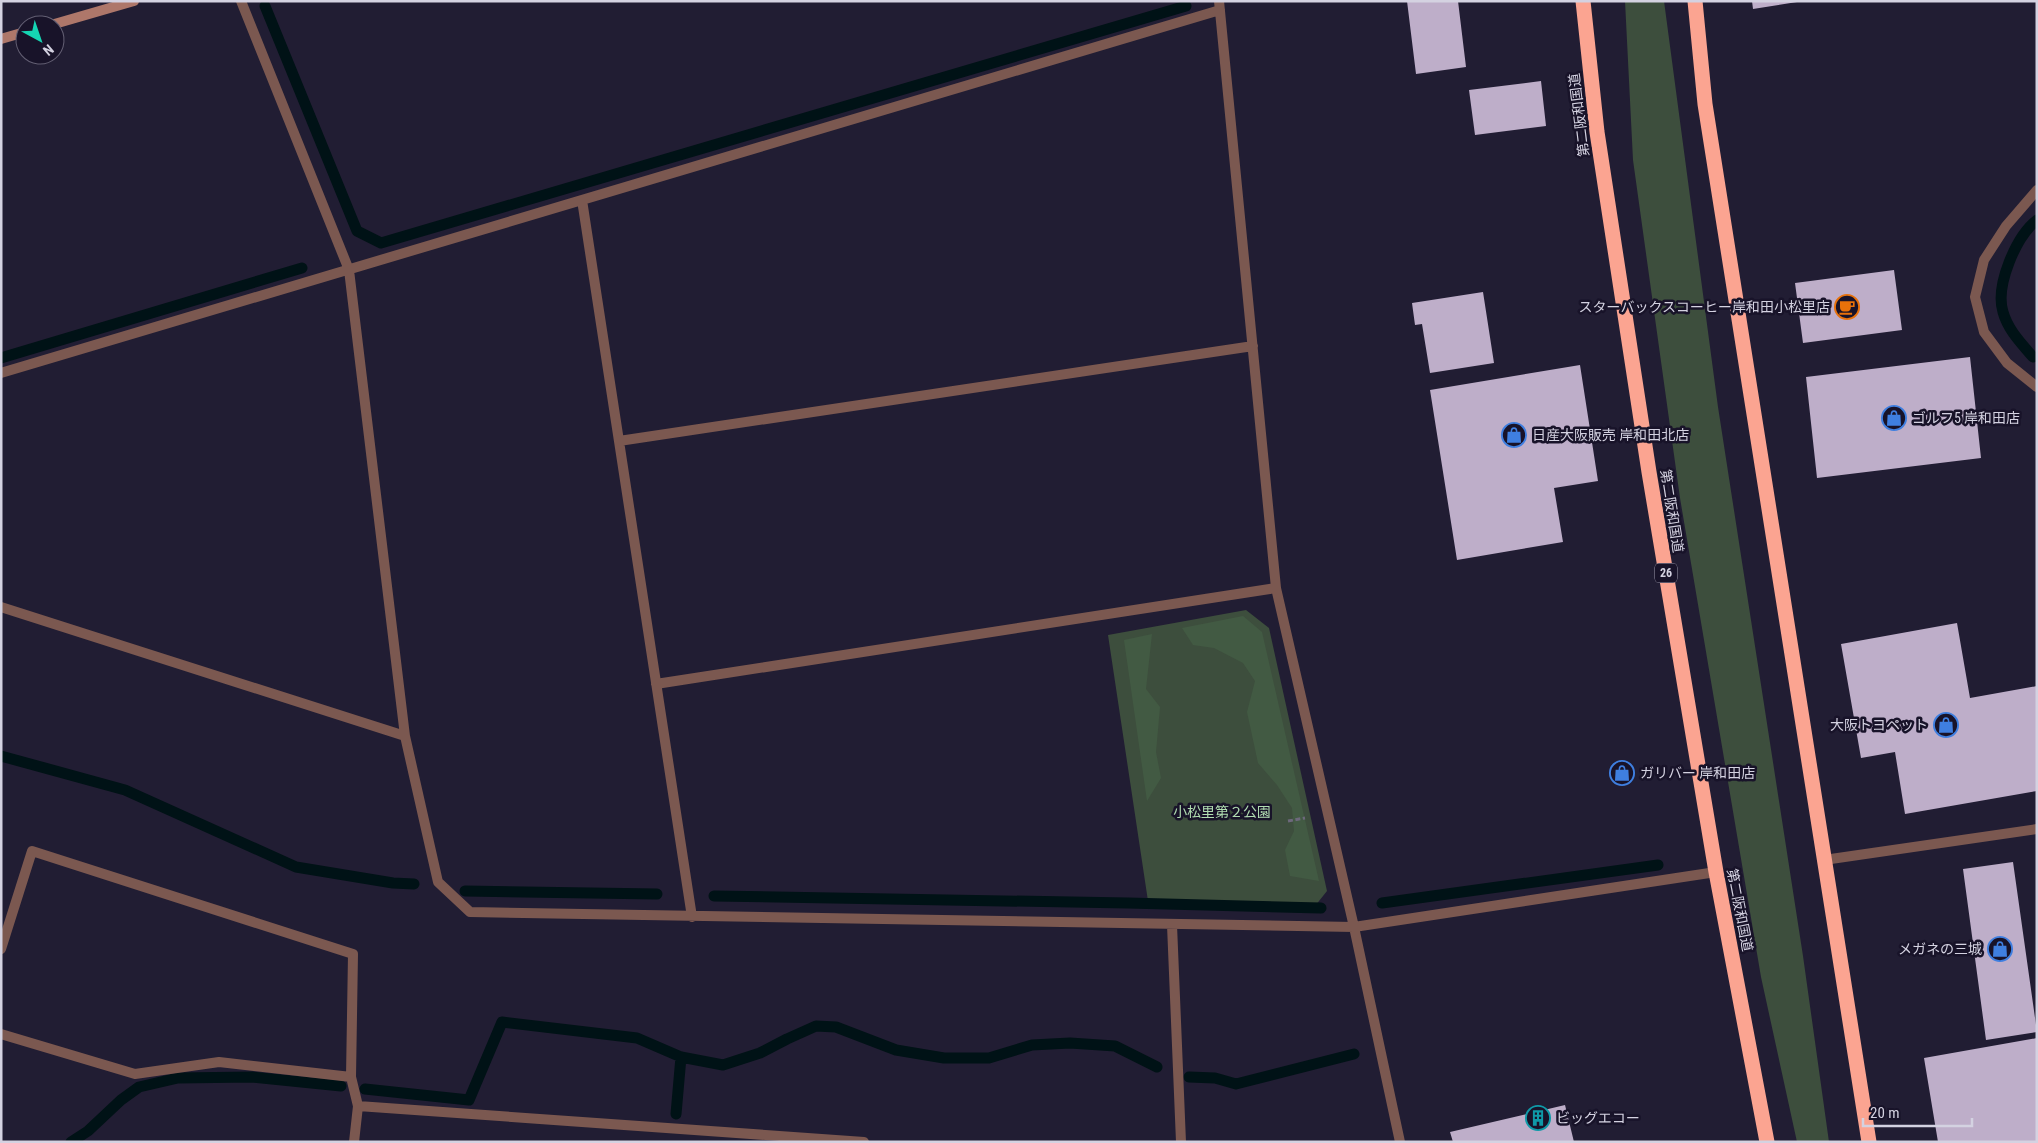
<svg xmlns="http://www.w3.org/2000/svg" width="2038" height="1143" font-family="'Roboto Condensed','Noto Sans JP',sans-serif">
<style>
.green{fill:#3d4e3d}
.forest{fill:#425a43}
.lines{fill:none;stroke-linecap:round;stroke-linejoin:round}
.stream{stroke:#001216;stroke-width:11}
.building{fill:#beaec9}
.path{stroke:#6d697c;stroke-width:3;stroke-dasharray:5 2.5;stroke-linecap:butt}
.street{stroke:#7b5850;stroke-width:10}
.secondary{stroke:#ae776a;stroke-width:10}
.highway{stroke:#fba491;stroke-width:15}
.labels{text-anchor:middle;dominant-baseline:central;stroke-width:5;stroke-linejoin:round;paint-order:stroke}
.shield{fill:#181329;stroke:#9c99aa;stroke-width:1}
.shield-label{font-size:12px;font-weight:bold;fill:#d4d2e1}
.street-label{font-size:14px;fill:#d4d2e1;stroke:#181329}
.poi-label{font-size:14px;fill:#d4d2e1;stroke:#181329;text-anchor:start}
.park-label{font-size:14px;fill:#b1ddb1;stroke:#181329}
</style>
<rect width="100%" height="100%" fill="#211d33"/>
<path class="green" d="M1625 1H1664L1718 407 1803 956 1829 1142H1797L1761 977 1680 498 1633 160Z
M1246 610 1269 628 1327 891 1315 906 1148 901 1108 635Z"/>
<path class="forest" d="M1243 616 1262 632 1319 881 1290 876 1285 850 1294 831 1292 808 1277 785 1258 763 1247 712 1255 681 1243 663 1214 648 1193 645 1182 628Z
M1152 634 1146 689 1160 707 1156 752 1161 778 1147 801 1124 640Z"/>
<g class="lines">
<path class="stream" d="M265 6 357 231 381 243 1186 6
M2033 357C2021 343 2008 330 2003 312 1995 286 2016 236 2037 220
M1 358 302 268
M1 756 125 790 296 867 393 883 414 884
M465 891 657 894
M714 896 1128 903 1321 908
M1382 903 1658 865
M1189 1077 1215 1078 1236 1084 1354 1054
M365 1089 469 1100 502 1022 637 1038 681 1057 723 1065 760 1053 787 1039 816 1026 836 1027 896 1050 944 1058H989L1032 1045 1070 1043 1115 1046 1157 1067
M676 1114 681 1057
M71 1142 88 1131 121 1100 139 1087 178 1078 252 1077 341 1086"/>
</g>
<path class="building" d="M1407 1H1458L1466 67 1416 74Z
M1752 1H1797V2L1753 9Z
M1541 81 1546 126 1475 135 1469 90Z
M1894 270 1902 330 1803 343 1795 283Z
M1483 292 1494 363 1430 373 1422 324 1415 325 1412 303Z
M1970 357 1981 458 1817 478 1806 377Z
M1580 365 1598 481 1554 488 1563 542 1457 560 1430 390Z
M1957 623 1970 698 2037 686V791L1905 814 1895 752 1861 758 1841 644Z
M2013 862 2037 1032 1986 1040 1963 869Z
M2037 1038V1142H1938L1924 1058Z
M1565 1105 1574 1142H1453L1450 1132Z"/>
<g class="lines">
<path class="path" d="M1288 821 1305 818"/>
<path class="street" d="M241 1 349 270 405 736 438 882 470 912 1354 927 1716 872
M1219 1 1276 588 1354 927 1400 1142
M2037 190 2006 226 1984 260 1975 297 1984 332 2007 363 2037 387
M582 200 692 917
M1 373 1220 10
M619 441 1253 346
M1 607 405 736
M656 684 1276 588
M1824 860 2037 829
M1172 925 1181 1142
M1 949 32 851 353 954 351 1077 358 1106 354 1142
M1 1034 135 1074 219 1062 351 1077
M358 1106 864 1142"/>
<path class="secondary" d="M51 25 134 1
M1 39 25 32"/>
<path class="highway" d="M1583 1 1597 132 1649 472 1716 872 1767 1142
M1695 1 1705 104 1869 1142"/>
</g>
<defs>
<symbol id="cafe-ring" viewBox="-11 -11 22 22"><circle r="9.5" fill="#181329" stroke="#e8710a" stroke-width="1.5"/><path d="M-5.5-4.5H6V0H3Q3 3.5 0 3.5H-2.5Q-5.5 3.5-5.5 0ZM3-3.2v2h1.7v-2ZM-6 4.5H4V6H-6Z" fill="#e8710a"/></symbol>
<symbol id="shop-ring" viewBox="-11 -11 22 22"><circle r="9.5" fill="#181329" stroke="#3f7fe0" stroke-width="1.5"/><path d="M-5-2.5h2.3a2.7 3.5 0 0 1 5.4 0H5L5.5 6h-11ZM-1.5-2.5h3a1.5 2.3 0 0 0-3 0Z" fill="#3f7fe0"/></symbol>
<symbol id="building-ring" viewBox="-11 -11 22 22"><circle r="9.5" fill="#181329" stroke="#0f9aa8" stroke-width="1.5"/><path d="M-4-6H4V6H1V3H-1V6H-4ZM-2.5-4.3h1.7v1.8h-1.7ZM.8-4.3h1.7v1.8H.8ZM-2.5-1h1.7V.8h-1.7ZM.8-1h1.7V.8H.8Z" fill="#0f9aa8"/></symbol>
</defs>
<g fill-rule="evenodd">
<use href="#cafe-ring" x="1833" y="293" width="28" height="28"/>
<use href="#shop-ring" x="1880" y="404" width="28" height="28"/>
<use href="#shop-ring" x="1500" y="421" width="28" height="28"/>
<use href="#shop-ring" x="1932" y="711" width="28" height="28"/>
<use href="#shop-ring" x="1608" y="759" width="28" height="28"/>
<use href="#shop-ring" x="1986" y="935" width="28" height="28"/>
<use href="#building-ring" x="1524" y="1104" width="28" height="28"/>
</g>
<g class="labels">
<rect class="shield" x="1655" y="563.5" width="22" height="19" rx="4"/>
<g class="shield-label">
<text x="1666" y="573">26</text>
</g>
<g class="street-label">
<text transform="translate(1579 115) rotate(-97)">第二阪和国道</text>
<text transform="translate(1672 511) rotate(81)">第二阪和国道</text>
<text transform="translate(1740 910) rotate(79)">第二阪和国道</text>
</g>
<g class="poi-label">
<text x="1830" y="307" text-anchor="end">スターバックスコーヒー岸和田小松里店</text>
<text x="1912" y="418">ゴルフ5 岸和田店</text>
<text x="1532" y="435">日産大阪販売 岸和田北店</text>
<text x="1928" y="725" text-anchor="end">大阪トヨペット</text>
<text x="1640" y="773">ガリバー 岸和田店</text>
<text x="1982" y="949" text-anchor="end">メガネの三城</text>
<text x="1556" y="1118">ビッグエコー</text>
</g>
<g class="park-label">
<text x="1222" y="812">小松里第２公園</text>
</g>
</g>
<rect width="2038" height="1143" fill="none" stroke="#d4d2e1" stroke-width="5"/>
<g transform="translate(40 40) rotate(140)"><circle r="24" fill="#181329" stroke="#635f73"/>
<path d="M0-4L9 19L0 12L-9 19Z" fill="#15d5b3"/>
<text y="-8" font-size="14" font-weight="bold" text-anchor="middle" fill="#d4d2e1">N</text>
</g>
<path d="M1863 1118v8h109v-8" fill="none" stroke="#d4d2e1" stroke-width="2.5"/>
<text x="1870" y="1118" font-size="15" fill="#d4d2e1" stroke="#181329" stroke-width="4" paint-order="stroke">20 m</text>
</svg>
